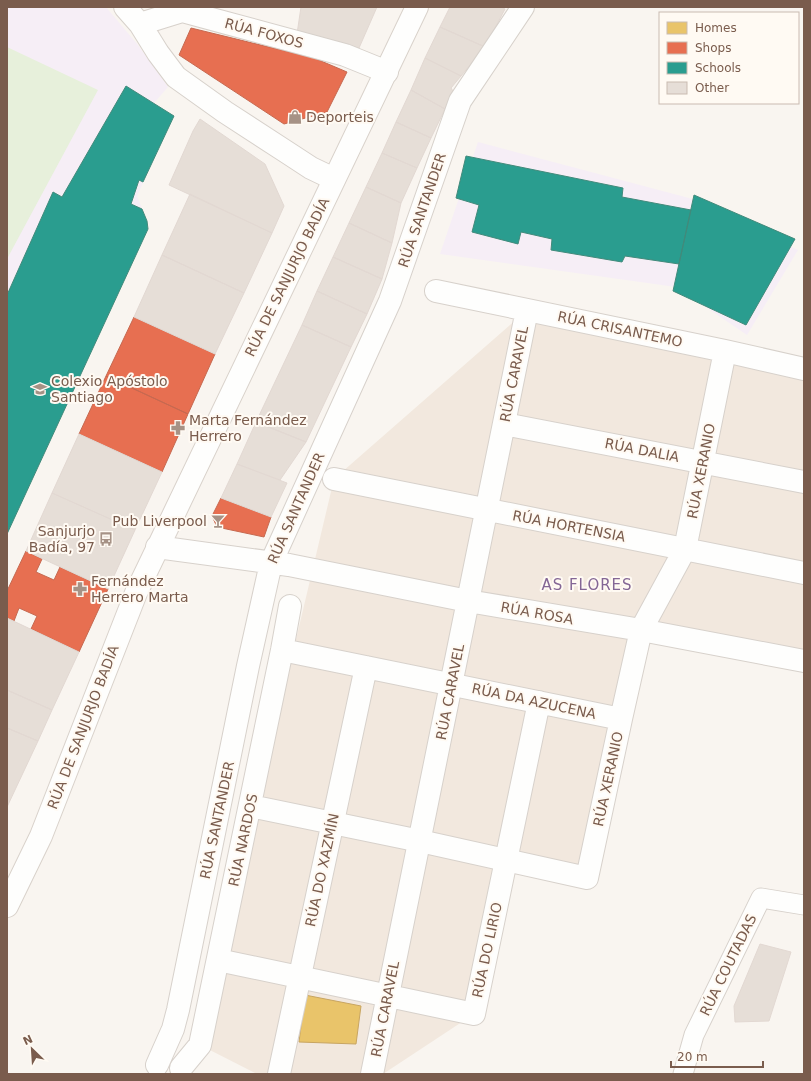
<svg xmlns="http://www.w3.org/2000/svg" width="811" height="1081" font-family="'DejaVu Sans',sans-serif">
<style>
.residential{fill:#f2e8de}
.education{fill:#f6eef6}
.green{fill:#e7f0db}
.homes{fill:#e9c46a;stroke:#c8a561}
.shops{fill:#e76f51;stroke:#c66950}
.schools{fill:#2a9d8f;stroke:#428a7b}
.building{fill:#e6ded7;stroke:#e2d8d2}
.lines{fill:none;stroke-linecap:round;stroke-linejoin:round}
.service-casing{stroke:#d7d1cb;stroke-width:21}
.minor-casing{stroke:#d7d1cb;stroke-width:24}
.secondary-casing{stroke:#d9d2cb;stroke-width:24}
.service{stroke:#fefefd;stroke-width:19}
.minor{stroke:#fefefd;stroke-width:22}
.secondary{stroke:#fefefd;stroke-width:22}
.labels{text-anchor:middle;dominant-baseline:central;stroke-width:4;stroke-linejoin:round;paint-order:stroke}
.street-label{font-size:14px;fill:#7a5c4d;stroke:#fffaf3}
.poi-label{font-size:14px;fill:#7a5c4d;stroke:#fffaf3;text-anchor:start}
.neighbourhood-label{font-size:15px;letter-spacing:1px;fill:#846695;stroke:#fffaf3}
</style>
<rect width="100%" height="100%" fill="#f9f5f0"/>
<path class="residential" d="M527 310 804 367V661L641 630 587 878 506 860 474 1014 383 1074H257L200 1045 334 479Z"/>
<path class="education" d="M7 7H106L138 45 168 87 154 103 174 116 137 196 147 221 148 229 7 534Z
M478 142 689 198 798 250 747 335 676 287 440 254Z"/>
<path class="green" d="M7 47 98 90 7 259Z"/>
<path class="homes" d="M305 995 361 1006 356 1044 299 1042Z"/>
<path class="shops" d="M191 28 314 58 347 72 327 112 284 124 179 55Z
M134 317 215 354 188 414 106 376Z
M106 376 188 414 162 472 79 434Z
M221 498 271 517 264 537 217 527 212 516Z
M26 551 42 559 36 572 54 580 60 567 108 589 79 652 31 629 37 616 19 608 14 621 7 618V591Z"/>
<path class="schools" d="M126 86 174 116 143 182 139 180 131 204 142 209 147 221 148 229 7 534V295L53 192 62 197Z
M466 156 623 188 622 197 691 210 679 264 625 256 622 262 551 250 552 239 521 232 518 244 472 232 479 205 456 198Z
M694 195 795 239 746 325 673 291Z"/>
<path class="building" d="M301 7H377L359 48 297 34Z
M450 7H501L505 9 485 47 440 27Z
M440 27 485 47 461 76 425 58Z
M425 58 461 76 451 88 453 91 445 109 411 90Z
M411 90 445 109 431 138 396 122Z
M200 119 265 164 284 206 272 233 169 185 193 131Z
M396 122 431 138 417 168 382 153Z
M382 153 417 168 401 203 366 187Z
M366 187 401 203 392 243 349 223Z
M190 194 272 233 244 293 162 255Z
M349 223 392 243 382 279 333 257Z
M162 255 244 293 215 354 134 317Z
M333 257 382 279 367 314 317 291Z
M317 291 367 314 351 347 302 325Z
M302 325 351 347 306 442 256 422Z
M256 422 306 442 280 480 237 464Z
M79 434 162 472 135 530 52 493Z
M237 464 287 483 271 517 221 498Z
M52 493 135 530 108 589 26 551Z
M7 618 79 652 52 710 7 690Z
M7 690 52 710 38 741 7 728Z
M7 728 38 741 7 807Z
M760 944 791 952 769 1021 735 1022 734 1006Z"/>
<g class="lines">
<defs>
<path id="service" d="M683 1074 694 1035 761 898 804 905"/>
<path id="minor" d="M125 7 140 24 158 53 176 77 225 112 285 151 311 168 334 179
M140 24 182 11 345 55 387 72
M436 291 725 351 804 369
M504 424 804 482
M334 479 804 573
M157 547 289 565 468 601 641 630 804 661
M282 650 621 719
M250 806 420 841 587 878 621 719 641 630 685 549 725 351
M218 960 474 1014 539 702
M157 1065 173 1029 178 1010 248 666 271 563 390 301 460 101 523 7
M181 1068 200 1045 282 650 290 606
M279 1074 366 667
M372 1074 527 310"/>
<path id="secondary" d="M7 906 41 836 136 593 417 7"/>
</defs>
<use href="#service" class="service-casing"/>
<use href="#minor" class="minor-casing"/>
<use href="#secondary" class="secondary-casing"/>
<use href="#service" class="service"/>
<use href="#minor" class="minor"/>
<use href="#secondary" class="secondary"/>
</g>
<defs>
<symbol id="shop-bare" viewBox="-9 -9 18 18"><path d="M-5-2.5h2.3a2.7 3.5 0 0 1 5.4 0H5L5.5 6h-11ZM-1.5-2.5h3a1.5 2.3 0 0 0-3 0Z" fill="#a69286" stroke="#fffaf3" stroke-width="2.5" paint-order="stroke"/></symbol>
<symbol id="school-bare" viewBox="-9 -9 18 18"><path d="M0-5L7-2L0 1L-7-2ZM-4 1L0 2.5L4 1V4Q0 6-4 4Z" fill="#a69286" stroke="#fffaf3" stroke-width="2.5" paint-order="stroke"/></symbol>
<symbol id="pharmacy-bare" viewBox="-9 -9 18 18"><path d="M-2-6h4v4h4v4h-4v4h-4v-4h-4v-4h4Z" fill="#a69286" stroke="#fffaf3" stroke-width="2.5" paint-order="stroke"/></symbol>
<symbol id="bar-bare" viewBox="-9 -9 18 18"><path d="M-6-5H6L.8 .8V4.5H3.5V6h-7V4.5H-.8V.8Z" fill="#a69286" stroke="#fffaf3" stroke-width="2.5" paint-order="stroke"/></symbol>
<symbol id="bus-bare" viewBox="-9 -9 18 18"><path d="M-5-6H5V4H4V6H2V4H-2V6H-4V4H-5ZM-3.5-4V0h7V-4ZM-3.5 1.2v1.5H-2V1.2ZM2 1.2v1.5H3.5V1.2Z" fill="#a69286" stroke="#fffaf3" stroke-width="2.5" paint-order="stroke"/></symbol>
</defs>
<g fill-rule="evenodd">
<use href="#shop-bare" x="285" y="107" width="20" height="20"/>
<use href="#school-bare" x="30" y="379" width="20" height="20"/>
<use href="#pharmacy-bare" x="168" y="418" width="20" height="20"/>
<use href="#bar-bare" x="208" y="511" width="20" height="20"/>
<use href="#bus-bare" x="96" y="529" width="20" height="20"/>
<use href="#pharmacy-bare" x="70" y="579" width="20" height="20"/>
</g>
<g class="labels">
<g class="street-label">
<text transform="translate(264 33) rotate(15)">RÚA FOXOS</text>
<text transform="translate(422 210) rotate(-71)">RÚA SANTANDER</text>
<text transform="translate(287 277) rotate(-64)">RÚA DE SANJURJO BADÍA</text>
<text transform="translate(620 329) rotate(12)">RÚA CRISANTEMO</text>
<text transform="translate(514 374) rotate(-79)">RÚA CARAVEL</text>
<text transform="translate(642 450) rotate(11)">RÚA DALIA</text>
<text transform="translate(701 471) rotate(-79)">RÚA XERANIO</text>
<text transform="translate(296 508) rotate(-66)">RÚA SANTANDER</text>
<text transform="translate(569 526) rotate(11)">RÚA HORTENSIA</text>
<text transform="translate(537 613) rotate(10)">RÚA ROSA</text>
<text transform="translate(450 692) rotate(-79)">RÚA CARAVEL</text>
<text transform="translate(534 701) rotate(12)">RÚA DA AZUCENA</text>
<text transform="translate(83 727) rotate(-69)">RÚA DE SANJURJO BADÍA</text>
<text transform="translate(608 779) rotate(-78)">RÚA XERANIO</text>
<text transform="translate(217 820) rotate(-78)">RÚA SANTANDER</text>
<text transform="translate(243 840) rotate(-78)">RÚA NARDOS</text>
<text transform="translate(322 870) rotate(-78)">RÚA DO XAZMÍN</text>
<text transform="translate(487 950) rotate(-78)">RÚA DO LIRIO</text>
<text transform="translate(728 965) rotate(-64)">RÚA COUTADAS</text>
<text transform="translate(385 1009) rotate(-79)">RÚA CARAVEL</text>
</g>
<g class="poi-label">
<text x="306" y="117">Deporteis</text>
<text x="51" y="381">Colexio Apóstolo<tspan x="51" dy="16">Santiago</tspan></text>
<text x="189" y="420">Marta Fernández<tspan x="189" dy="16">Herrero</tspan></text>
<text x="207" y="521" text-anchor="end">Pub Liverpool</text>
<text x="95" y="531" text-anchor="end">Sanjurjo<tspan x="95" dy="16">Badía, 97</tspan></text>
<text x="91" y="581">Fernández<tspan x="91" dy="16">Herrero Marta</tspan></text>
</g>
<g class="neighbourhood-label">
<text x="587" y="585">AS FLORES</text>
</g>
</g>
<rect width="811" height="1081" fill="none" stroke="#7a5c4d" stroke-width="16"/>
<rect x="659" y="12" width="140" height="92" fill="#fffaf3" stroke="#cabbb1"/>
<rect x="667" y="22" width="20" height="12" fill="#e9c46a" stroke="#cabbb1"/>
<text x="695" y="32" font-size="12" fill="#7a5c4d">Homes</text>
<rect x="667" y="42" width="20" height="12" fill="#e76f51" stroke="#cabbb1"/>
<text x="695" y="52" font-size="12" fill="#7a5c4d">Shops</text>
<rect x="667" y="62" width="20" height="12" fill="#2a9d8f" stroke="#cabbb1"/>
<text x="695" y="72" font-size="12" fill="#7a5c4d">Schools</text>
<rect x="667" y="82" width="20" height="12" fill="#e6ded7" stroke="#cabbb1"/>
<text x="695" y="92" font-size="12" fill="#7a5c4d">Other</text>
<g transform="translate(32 1049) rotate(335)" stroke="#fffaf3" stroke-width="3" paint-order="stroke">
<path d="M0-3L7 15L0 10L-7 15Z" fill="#7a5c4d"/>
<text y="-6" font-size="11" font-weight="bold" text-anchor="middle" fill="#7a5c4d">N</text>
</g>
<path d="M671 1061v6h92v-6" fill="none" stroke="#7a5c4d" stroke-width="2"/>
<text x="677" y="1061" font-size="12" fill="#7a5c4d" stroke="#fffaf3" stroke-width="3" paint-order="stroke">20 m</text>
</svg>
